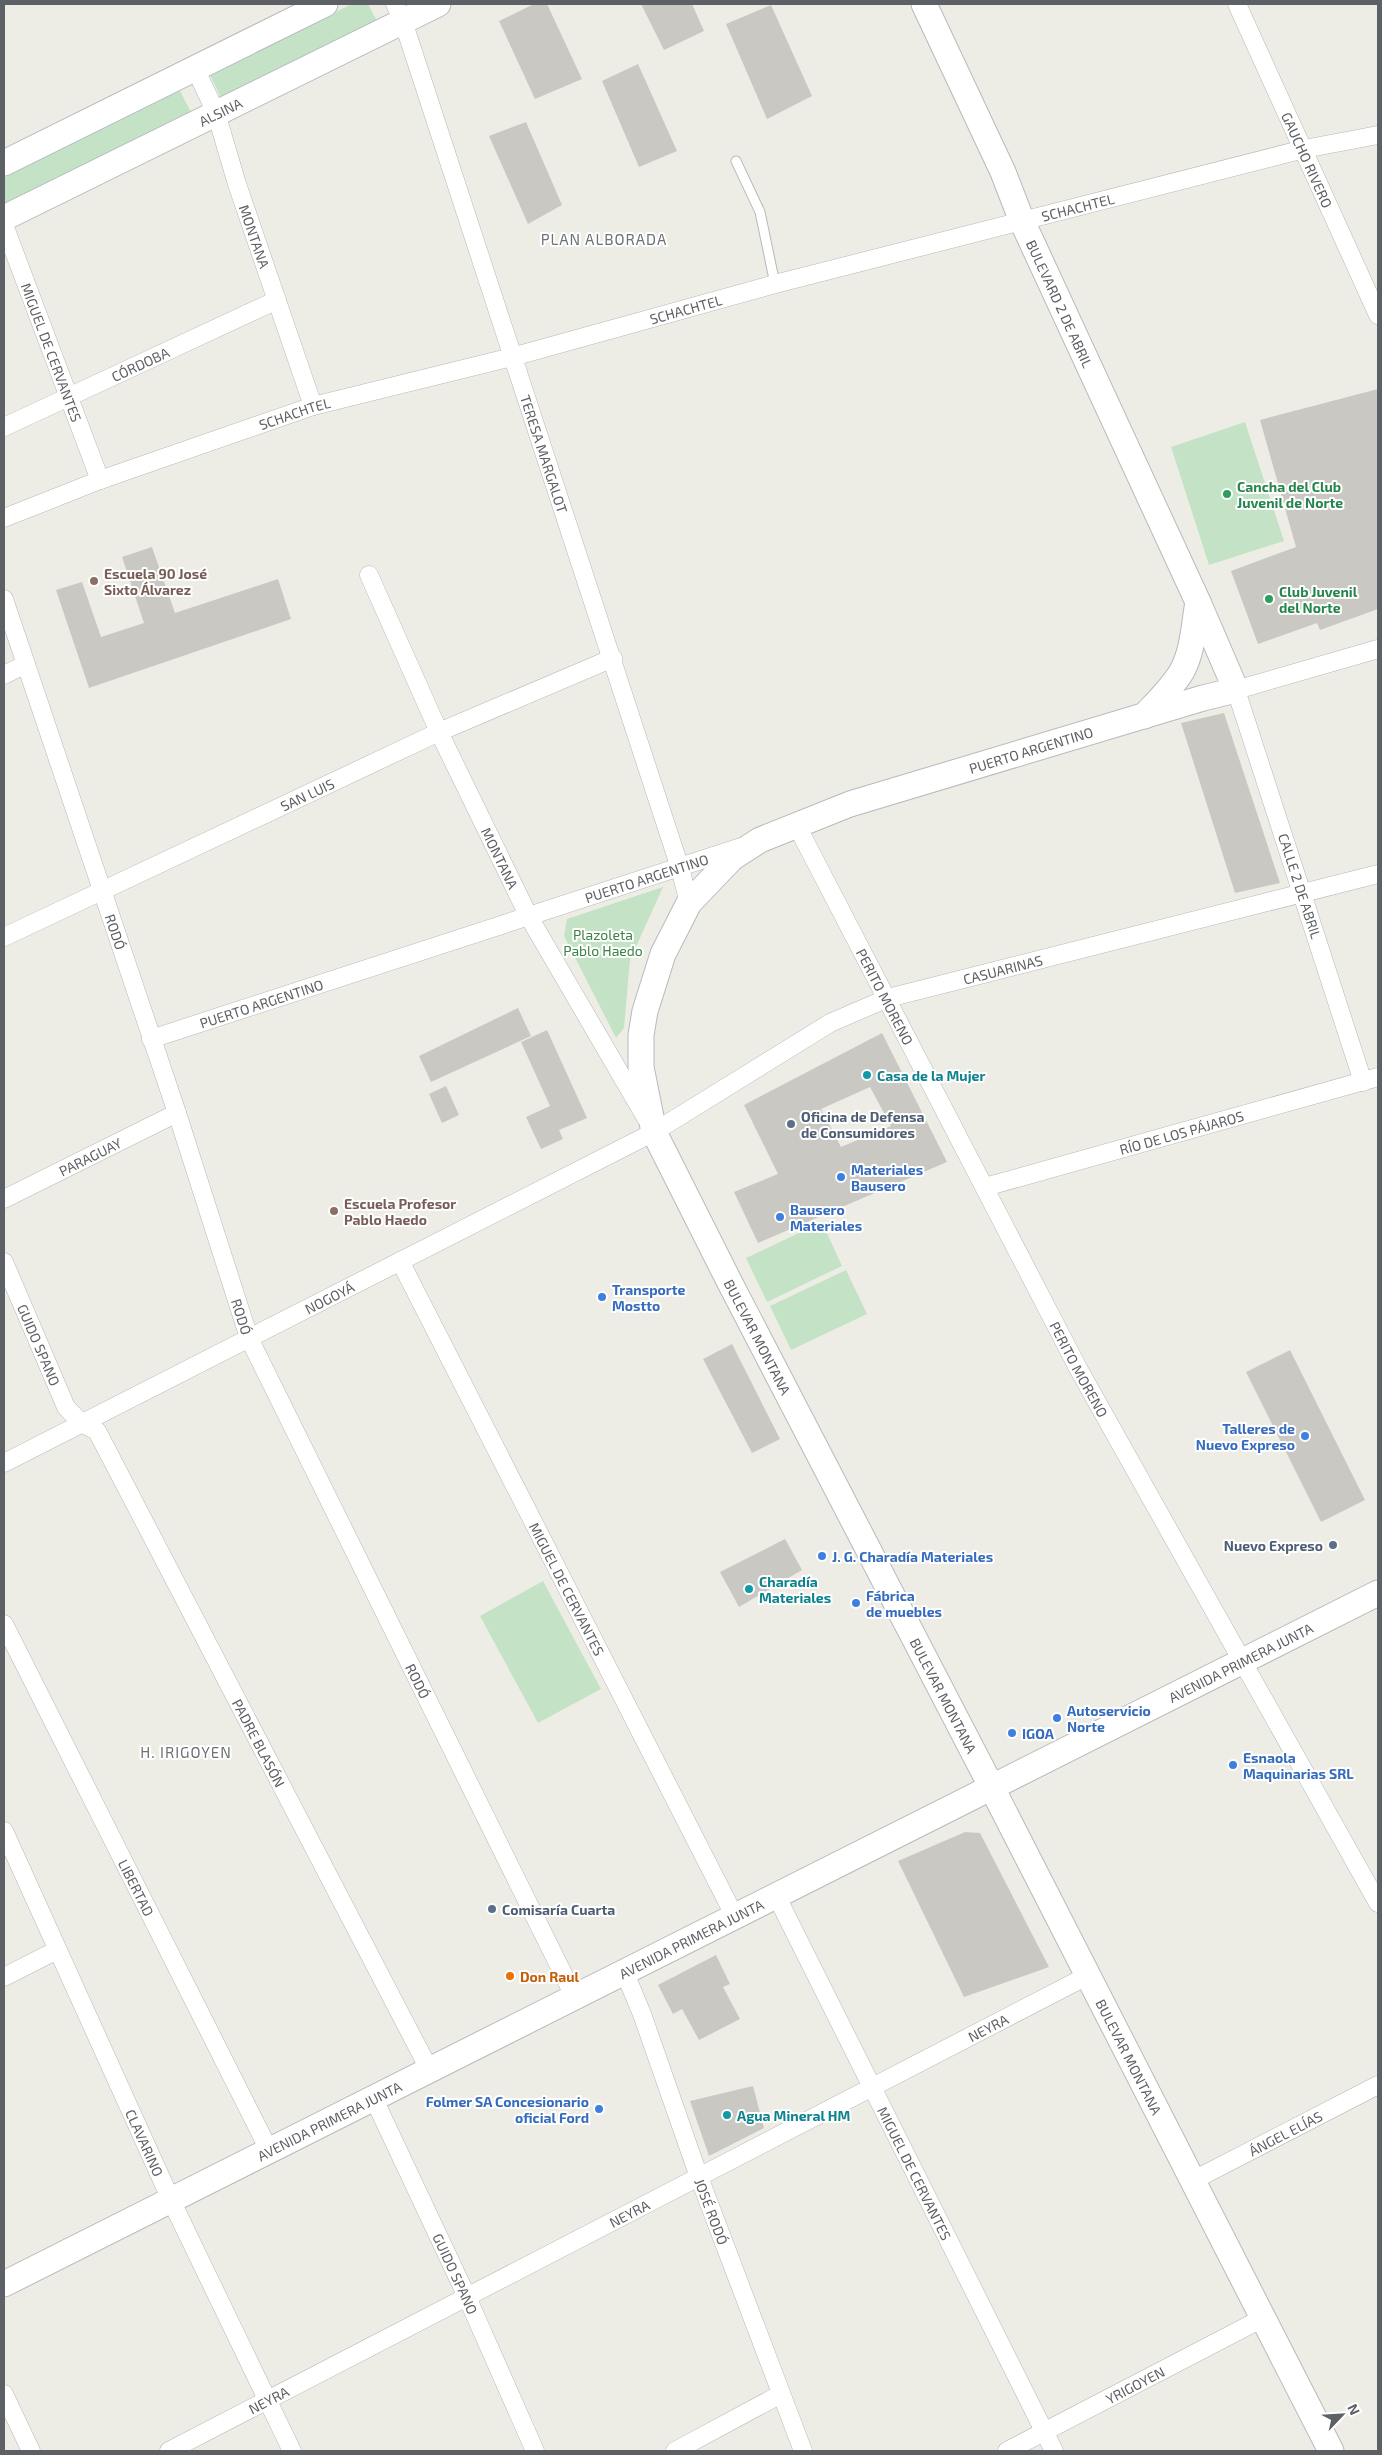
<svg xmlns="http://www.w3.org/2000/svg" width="1382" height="2455" font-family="'Exo 2',sans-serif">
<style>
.green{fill:#c4e3c6}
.building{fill:#cac8c2;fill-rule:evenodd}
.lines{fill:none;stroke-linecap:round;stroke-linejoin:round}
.service-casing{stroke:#b6b7bb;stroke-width:11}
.minor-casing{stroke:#b6b7bb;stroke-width:19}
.secondary-casing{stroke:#b7b9be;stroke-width:27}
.service{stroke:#fff;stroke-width:9}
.minor{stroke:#fff;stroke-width:18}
.secondary{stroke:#fff;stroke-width:25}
.leisure-dot{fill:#2e9e5b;stroke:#fff;stroke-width:2}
.education-dot{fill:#8d6e63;stroke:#fff;stroke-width:2}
.culture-dot{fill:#0f9aa8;stroke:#fff;stroke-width:2}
.service-dot{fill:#5c6f8a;stroke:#fff;stroke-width:2}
.shop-dot{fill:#3f7fe0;stroke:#fff;stroke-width:2}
.food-dot{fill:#e8710a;stroke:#fff;stroke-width:2}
.labels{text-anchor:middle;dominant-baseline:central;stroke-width:4;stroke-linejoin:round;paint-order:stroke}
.street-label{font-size:14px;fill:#5d6064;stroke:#fff}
.leisure-label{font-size:14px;font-weight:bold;fill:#27864d;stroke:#fff;text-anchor:start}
.education-label{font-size:14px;font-weight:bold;fill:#785e54;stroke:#fff;text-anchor:start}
.park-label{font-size:14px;fill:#3d8346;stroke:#fff}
.culture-label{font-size:14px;font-weight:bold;fill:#0d838f;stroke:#fff;text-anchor:start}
.service-label{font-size:14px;font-weight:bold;fill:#4e5e75;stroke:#fff;text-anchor:start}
.shop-label{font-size:14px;font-weight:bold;fill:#366cbe;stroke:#fff;text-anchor:start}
.food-label{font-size:14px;font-weight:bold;fill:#c56008;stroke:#fff;text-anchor:start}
.neighbourhood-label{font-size:15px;letter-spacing:1px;fill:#6e7276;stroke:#fff}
</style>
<rect width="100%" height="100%" fill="#eeede5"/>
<path class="green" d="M352 4H368L377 21 221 98 209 73Z
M179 89 191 112 7 207 4 201V174Z
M1245 422 1284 541 1209 565 1171 447Z
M663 887 630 960 624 1028 616 1038 564 936 567 919Z
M822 1222 842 1266 767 1302 746 1258Z
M846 1270 867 1314 791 1350 770 1306Z
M543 1581 601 1689 538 1723 480 1616Z"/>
<path class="building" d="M534 4H547L582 79 535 99 499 21Z
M641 4H692L704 31 664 50Z
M771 5 812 96 767 119 726 24Z
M638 64 677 151 639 167 602 81Z
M526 122 562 205 528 224 489 136Z
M1378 389V609L1320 630 1317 623 1258 644 1231 571 1296 547 1260 420Z
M152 547 175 613 278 579 291 619 89 688 56 590 82 582 101 637 144 623 122 557Z
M1224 713 1280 883 1235 893 1181 723Z
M518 1008 531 1036 431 1082 419 1056Z
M547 1030 587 1118 559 1130 563 1139 541 1149 526 1117 550 1106 521 1042Z
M882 1033 947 1162 758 1243 734 1192 778 1174 744 1105ZM870 1087 891 1126 841 1147 821 1109Z
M446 1086 459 1115 442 1123 429 1094Z
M732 1344 780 1439 752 1453 703 1359Z
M1290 1350 1365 1500 1321 1522 1246 1372Z
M785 1539 802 1570 739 1607 720 1572Z
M965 1832 980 1833 1049 1967 964 1997 898 1861Z
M716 1955 730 1984 723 1987 740 2019 699 2040 682 2009 673 2014 658 1985Z
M753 2086 764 2128 709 2156 690 2101Z"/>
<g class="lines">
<defs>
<path id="service" d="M736 161 760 212 775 284"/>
<g id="minor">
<path id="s1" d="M395 4 403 21 680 868 689 903"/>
<path id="s2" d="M1237 4 1378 315"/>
<path id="s3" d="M195 68 216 113 237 184 313 406"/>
<path id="s4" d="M4 225 100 480"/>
<path id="s5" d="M4 427 277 300"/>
<path id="s6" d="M4 518 100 480 313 406 512 357 775 284 1304 149 1378 135"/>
<path id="s7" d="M369 575 439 732 529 917 646 1118"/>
<path id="s8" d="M4 599 177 1113 249 1338 574 1996"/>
<path d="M4 675 26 664"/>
<path id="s9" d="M797 826 1079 1370 1378 1903"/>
<path id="s10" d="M4 937 439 732 613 658"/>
<path id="s11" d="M151 1039 741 847"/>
<path d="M1363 1082 1236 690 1378 649"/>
<path id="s12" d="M985 1187 1378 1077"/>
<path id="s13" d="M4 1199 177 1113"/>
<path id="s14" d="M400 1261 734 1915"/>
<path id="s15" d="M4 1262 66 1407 81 1423 97 1431 429 2069"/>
<path id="s16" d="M4 1463 654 1132 830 1023 888 998 1378 874"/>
<path id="s17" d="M4 1624 269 2150"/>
<path id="s18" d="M4 1831 171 2200 292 2451"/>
<path id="s19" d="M776 1895 1054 2451"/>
<path id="s20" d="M624 1971 642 2014 699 2177 803 2451"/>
<path d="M4 1977 57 1950"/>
<path id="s21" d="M373 2097 467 2297 535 2451"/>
<path id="s22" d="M1192 2181 1378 2085"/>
<path d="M4 2394 31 2451"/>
<path id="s23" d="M169 2451 1087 1976"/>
<path d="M675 2451 781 2394"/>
<path id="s24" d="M1007 2451 1263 2318"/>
</g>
<g id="secondary">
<path id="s25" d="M924 4 1003 172 1022 221 1198 602 1236 690 1203 698 850 804 760 840 732 858 689 903 663 954 645 1011 641 1035V1067L654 1132 729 1281 991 1786 1331 2451"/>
<path d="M4 163 325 4"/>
<path id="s26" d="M4 218 438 4"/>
<path d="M1144 716C1157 702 1172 688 1182 671 1193 651 1194 624 1198 602"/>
<path id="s27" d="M4 2284 1378 1593"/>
</g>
</defs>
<use href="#service" class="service-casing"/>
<use href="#minor" class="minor-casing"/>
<use href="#secondary" class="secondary-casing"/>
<use href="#service" class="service"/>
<use href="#minor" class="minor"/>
<use href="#secondary" class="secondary"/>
</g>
<g class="leisure-dot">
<circle cx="1227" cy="494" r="5"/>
<circle cx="1269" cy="599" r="5"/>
</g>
<g class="education-dot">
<circle cx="94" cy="581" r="5"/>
<circle cx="334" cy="1211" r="5"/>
</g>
<g class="culture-dot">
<circle cx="867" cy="1075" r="5"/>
<circle cx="749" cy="1589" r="5"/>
<circle cx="727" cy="2115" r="5"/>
</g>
<g class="service-dot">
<circle cx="791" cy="1124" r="5"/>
<circle cx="1333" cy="1545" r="5"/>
<circle cx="492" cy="1909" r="5"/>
</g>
<g class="shop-dot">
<circle cx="841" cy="1177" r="5"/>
<circle cx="780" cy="1217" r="5"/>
<circle cx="602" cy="1297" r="5"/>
<circle cx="1305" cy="1436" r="5"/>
<circle cx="822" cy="1556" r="5"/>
<circle cx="856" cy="1603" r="5"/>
<circle cx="1057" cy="1718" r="5"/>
<circle cx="1012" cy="1733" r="5"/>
<circle cx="1233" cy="1765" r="5"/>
<circle cx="599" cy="2109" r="5"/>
</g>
<circle class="food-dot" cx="510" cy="1976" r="5"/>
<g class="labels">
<g class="street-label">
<text stroke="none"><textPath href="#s26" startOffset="241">ALSINA</textPath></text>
<text stroke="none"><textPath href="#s2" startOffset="171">GAUCHO RIVERO</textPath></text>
<text stroke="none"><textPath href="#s6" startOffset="1119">SCHACHTEL</textPath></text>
<text stroke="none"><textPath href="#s3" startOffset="179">MONTANA</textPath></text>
<text stroke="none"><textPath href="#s25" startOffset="329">BULEVARD 2 DE ABRIL</textPath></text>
<text stroke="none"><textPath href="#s6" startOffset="714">SCHACHTEL</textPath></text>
<text stroke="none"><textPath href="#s4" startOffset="136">MIGUEL DE CERVANTES</textPath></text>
<text stroke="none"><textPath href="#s5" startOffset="150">CÓRDOBA</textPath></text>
<text stroke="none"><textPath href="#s6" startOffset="309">SCHACHTEL</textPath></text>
<text stroke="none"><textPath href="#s1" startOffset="474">TERESA MARGALOT</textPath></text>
<text transform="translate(1031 750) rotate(-17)">PUERTO ARGENTINO</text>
<text stroke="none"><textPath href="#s10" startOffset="335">SAN LUIS</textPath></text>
<text stroke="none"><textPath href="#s7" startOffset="312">MONTANA</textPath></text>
<text stroke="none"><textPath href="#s11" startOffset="521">PUERTO ARGENTINO</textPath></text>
<text transform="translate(1300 886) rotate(72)">CALLE 2 DE ABRIL</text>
<text stroke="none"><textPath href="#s8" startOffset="351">RODÓ</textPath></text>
<text stroke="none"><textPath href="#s16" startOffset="1118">CASUARINAS</textPath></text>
<text stroke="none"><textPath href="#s9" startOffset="192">PERITO MORENO</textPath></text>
<text stroke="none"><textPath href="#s11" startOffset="116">PUERTO ARGENTINO</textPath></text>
<text stroke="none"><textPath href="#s12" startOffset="204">RÍO DE LOS PÁJAROS</textPath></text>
<text stroke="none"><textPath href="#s13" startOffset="96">PARAGUAY</textPath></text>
<text stroke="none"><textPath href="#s16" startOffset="365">NOGOYÁ</textPath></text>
<text stroke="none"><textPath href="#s8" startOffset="756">RODÓ</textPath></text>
<text stroke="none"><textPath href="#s25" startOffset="1818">BULEVAR MONTANA</textPath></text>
<text stroke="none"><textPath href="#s15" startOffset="90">GUIDO SPANO</textPath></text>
<text stroke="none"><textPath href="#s9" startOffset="612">PERITO MORENO</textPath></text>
<text stroke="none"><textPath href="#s14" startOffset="368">MIGUEL DE CERVANTES</textPath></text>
<text stroke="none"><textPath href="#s27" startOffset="1384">AVENIDA PRIMERA JUNTA</textPath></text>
<text stroke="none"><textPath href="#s8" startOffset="1161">RODÓ</textPath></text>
<text stroke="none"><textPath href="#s25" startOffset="2222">BULEVAR MONTANA</textPath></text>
<text stroke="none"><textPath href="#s15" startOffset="549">PADRE BLASÓN</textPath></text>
<text stroke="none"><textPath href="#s17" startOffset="295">LIBERTAD</textPath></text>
<text stroke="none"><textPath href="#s27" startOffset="769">AVENIDA PRIMERA JUNTA</textPath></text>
<text stroke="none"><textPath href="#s23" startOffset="922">NEYRA</textPath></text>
<text stroke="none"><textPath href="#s25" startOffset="2628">BULEVAR MONTANA</textPath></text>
<text stroke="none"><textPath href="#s27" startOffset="364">AVENIDA PRIMERA JUNTA</textPath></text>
<text stroke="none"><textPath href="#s22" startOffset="105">ÁNGEL ELÍAS</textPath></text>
<text stroke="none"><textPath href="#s18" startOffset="342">CLAVARINO</textPath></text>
<text stroke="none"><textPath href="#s19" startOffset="311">MIGUEL DE CERVANTES</textPath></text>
<text stroke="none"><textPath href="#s20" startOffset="256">JOSÉ RODÓ</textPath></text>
<text stroke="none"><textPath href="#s23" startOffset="518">NEYRA</textPath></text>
<text stroke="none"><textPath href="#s21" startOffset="195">GUIDO SPANO</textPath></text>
<text stroke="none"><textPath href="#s24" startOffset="144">YRIGOYEN</textPath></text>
<text stroke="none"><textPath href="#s23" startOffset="112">NEYRA</textPath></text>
</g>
<g class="leisure-label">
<text x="1237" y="486">Cancha del Club<tspan x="1237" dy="16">Juvenil de Norte</tspan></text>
<text x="1279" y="591">Club Juvenil<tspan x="1279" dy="16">del Norte</tspan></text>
</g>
<g class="education-label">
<text x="104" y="573">Escuela 90 José<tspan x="104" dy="16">Sixto Álvarez</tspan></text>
<text x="344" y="1203">Escuela Profesor<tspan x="344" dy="16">Pablo Haedo</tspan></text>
</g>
<g class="park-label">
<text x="603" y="934">Plazoleta<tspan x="603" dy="16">Pablo Haedo</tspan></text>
</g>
<g class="culture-label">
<text x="877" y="1075">Casa de la Mujer</text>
<text x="759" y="1581">Charadía<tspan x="759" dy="16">Materiales</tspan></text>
<text x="737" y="2115">Agua Mineral HM</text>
</g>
<g class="service-label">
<text x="801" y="1116">Oficina de Defensa<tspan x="801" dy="16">de Consumidores</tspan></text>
<text x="1323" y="1545" text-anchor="end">Nuevo Expreso</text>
<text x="502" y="1909">Comisaría Cuarta</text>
</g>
<g class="shop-label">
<text x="851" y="1169">Materiales<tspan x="851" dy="16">Bausero</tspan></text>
<text x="790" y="1209">Bausero<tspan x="790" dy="16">Materiales</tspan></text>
<text x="612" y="1289">Transporte<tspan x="612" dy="16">Mostto</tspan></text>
<text x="1295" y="1428" text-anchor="end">Talleres de<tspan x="1295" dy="16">Nuevo Expreso</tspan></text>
<text x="832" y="1556">J. G. Charadía Materiales</text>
<text x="866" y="1595">Fábrica<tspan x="866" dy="16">de muebles</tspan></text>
<text x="1067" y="1710">Autoservicio<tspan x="1067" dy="16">Norte</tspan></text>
<text x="1022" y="1733">IGOA</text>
<text x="1243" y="1757">Esnaola<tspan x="1243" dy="16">Maquinarias SRL</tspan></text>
<text x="589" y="2101" text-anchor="end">Folmer SA Concesionario<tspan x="589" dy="16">oficial Ford</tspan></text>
</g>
<g class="food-label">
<text x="520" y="1976">Don Raul</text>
</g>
<g class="neighbourhood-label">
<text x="604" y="239">PLAN ALBORADA</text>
<text x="186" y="1752">H. IRIGOYEN</text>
</g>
</g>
<rect width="1382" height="2455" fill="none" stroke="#5d6064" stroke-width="10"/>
<g transform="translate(1342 2415) rotate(65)" stroke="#ffffff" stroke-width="4" paint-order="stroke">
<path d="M0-4L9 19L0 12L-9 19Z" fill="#5d6064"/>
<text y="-8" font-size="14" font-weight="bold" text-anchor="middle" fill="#5d6064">N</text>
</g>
</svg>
